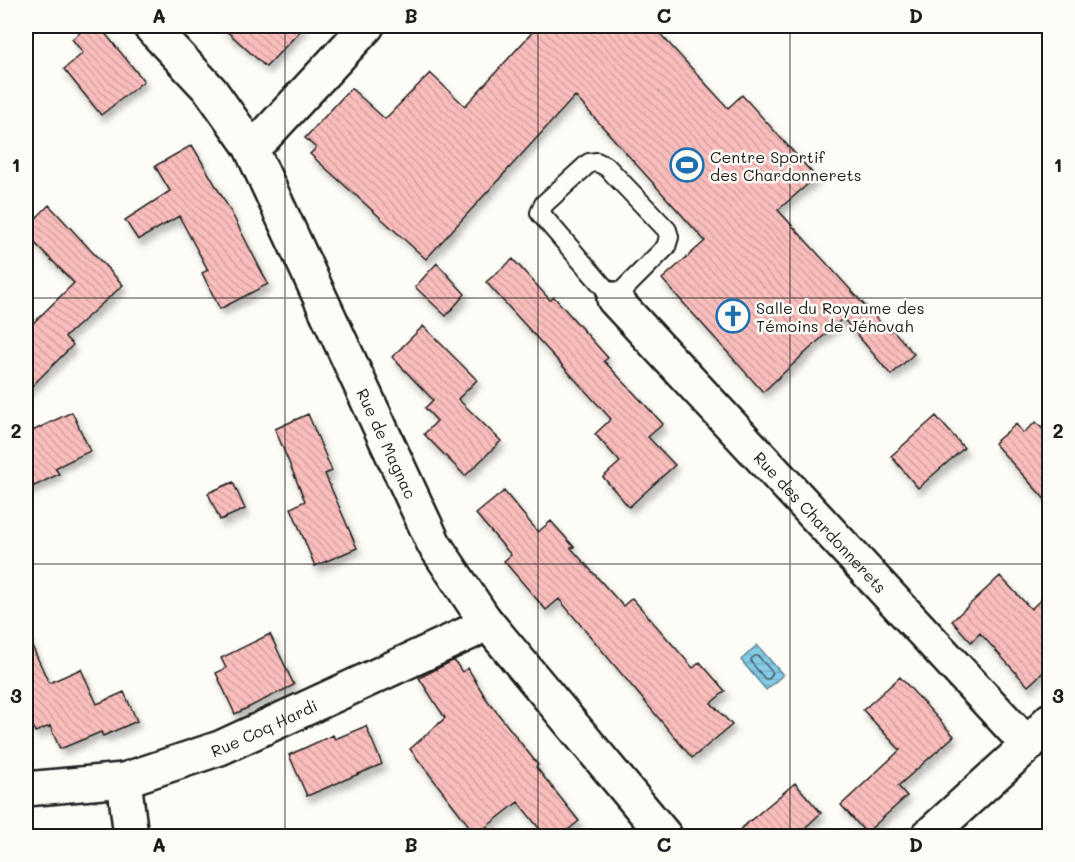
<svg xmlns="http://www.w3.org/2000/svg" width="1075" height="862" font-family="Mali,sans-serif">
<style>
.water{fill:url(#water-rules);stroke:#5c8696;stroke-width:1.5}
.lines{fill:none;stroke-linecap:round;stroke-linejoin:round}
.shore{stroke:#46626d;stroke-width:1.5}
.building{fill:url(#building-back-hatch);stroke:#1c1c1c;stroke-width:1.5;filter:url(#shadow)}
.service-casing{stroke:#1c1c1c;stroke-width:22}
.minor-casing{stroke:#1c1c1c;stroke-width:38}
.service{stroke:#fdfcf7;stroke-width:18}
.minor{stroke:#fdfcf7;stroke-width:33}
.grid{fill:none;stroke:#1c1c1c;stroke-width:1.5;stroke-opacity:0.55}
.labels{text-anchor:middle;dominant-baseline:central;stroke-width:5;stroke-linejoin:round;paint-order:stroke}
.poi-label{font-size:16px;fill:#1c1c1c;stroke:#fdfcf7;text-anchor:start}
.street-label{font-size:16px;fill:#1c1c1c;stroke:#fdfcf7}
.neatline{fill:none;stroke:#1c1c1c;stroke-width:2}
.grid-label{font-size:20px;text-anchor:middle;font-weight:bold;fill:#1c1c1c}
</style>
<defs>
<pattern id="water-rules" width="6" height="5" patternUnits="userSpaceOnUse" patternTransform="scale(1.5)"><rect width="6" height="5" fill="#86cce7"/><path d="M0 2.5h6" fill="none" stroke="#73afc6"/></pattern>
<pattern id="building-back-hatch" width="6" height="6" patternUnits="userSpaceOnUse" patternTransform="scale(1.5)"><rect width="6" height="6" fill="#f9bdbb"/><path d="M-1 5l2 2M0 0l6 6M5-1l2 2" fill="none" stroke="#d5a2a0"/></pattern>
<filter id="shadow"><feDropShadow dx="3.5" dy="6" stdDeviation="3" flood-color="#0004"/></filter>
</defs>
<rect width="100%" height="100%" fill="#fdfcf7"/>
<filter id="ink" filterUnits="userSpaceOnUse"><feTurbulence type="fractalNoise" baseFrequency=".0167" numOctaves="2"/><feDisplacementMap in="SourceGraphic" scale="12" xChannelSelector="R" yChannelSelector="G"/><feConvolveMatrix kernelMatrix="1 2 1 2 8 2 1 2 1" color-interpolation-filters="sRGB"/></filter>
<g filter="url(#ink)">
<path class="water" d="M757 645 783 675 766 690 741 660Z"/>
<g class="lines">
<path class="shore" d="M755 656H758L773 673 769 679H765L751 662V659Z"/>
</g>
<path class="building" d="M88 26H99L144 81 101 115 64 69 83 53 72 39Z
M221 26H305L266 67Z
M538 26H653L728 108 742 95 816 177 778 210 889 332 892 329 914 354 891 375 843 318 763 392 662 279 705 241 575 96 426 259 310 154 316 148 305 138 351 88 385 119 430 73 465 106Z
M192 145 230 210 268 284 220 309 202 273 208 270 179 216 138 240 125 220 170 191 155 166Z
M49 205 123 285 65 337 73 345 26 392V330L74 283 26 234V228Z
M513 259 550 300 554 297 608 358 604 361 663 424 648 437 675 465 629 507 603 477 620 462 595 434 611 419 486 282Z
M437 263 465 294 446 316 415 287Z
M423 326 477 380 458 399 501 441 465 476 424 434 437 421 425 408 433 400 392 357Z
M72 412 90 451 55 468 59 474 26 490V434Z
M308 414 332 471 325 474 357 548 315 566 291 508 305 501 275 429Z
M936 416 964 448 918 488 891 456Z
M1036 422 1050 436V505L994 443 1016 424 1023 433Z
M233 482 245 509 220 520 208 493Z
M504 491 538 532 551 521 574 547 571 548 623 606 632 598 693 668 700 662 725 691 711 703 732 725 692 758 559 599 546 610 504 561 511 555 476 514Z
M1000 576 1031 609 1050 591V666L1028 686 980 633 971 642 952 621Z
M26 633 49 683 81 669 97 704 124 692 137 721 103 736 101 732 60 749 50 726 35 732 26 711Z
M270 634 294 685 235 714 216 673 226 668 221 658Z
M454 660 462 672 468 668 485 697 538 765 536 767 579 821 559 837H546L518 802 476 835 410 749 445 718 419 678Z
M900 677 954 736 898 786 907 796 866 833 841 805 900 750 863 710Z
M366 726 382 764 307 796 289 755 333 735 335 739Z
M795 783 821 813 795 837H731Z"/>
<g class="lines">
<defs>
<path id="service" d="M597 162 607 167 667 230 669 237 666 247 614 299 540 213 544 204 589 163Z"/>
<g id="minor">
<path id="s1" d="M150 26 211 91 250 146 434 544 484 619 665 836"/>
<path d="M250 146 263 138 367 26"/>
<path id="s2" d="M614 299 1028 745"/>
<path d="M124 780 131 836"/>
<path id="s3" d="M26 789 124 780 220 748 471 632 484 619"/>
<path d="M928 836 1028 745 1050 720"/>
</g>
</defs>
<use href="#service" class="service-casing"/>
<use href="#minor" class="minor-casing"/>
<use href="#service" class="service"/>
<use href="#minor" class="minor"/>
</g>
</g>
<path class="grid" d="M285 26V836M538 26V836M790 26V836M26 298H1050M26 564H1050"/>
<defs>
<symbol id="stadium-ring" viewBox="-11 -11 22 22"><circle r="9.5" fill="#fdfcf7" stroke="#1f6fb2" stroke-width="1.5"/><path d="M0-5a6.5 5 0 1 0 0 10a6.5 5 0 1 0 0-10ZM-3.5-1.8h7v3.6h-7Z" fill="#1f6fb2"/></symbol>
<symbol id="church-ring" viewBox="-11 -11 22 22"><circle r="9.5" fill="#fdfcf7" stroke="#1f6fb2" stroke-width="1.5"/><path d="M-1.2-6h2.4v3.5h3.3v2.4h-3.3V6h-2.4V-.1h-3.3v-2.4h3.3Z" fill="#1f6fb2"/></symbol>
</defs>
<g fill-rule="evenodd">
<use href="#stadium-ring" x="668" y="146" width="38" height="38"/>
<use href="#church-ring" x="714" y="297" width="38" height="38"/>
</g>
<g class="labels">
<g class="poi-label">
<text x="710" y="156">Centre Sportif<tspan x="710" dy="18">des Chardonnerets</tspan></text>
<text x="756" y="307">Salle du Royaume des<tspan x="756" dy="18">Témoins de Jéhovah</tspan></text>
</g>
<g class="street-label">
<text stroke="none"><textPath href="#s1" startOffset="484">Rue de Magnac</textPath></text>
<text stroke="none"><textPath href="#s2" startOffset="304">Rue des Chardonnerets</textPath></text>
<text stroke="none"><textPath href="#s3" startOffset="248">Rue Coq Hardi</textPath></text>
</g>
</g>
<rect width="1075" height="862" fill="none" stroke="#fdfcf7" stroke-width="66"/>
<rect x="33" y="33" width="1009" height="796" class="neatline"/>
<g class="grid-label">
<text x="159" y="23">A</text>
<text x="411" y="23">B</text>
<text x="664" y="23">C</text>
<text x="916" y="23">D</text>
<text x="16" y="172">1</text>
<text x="1058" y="172">1</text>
<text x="16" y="438">2</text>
<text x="1058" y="438">2</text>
<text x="16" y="703">3</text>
<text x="1058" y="703">3</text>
<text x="159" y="852">A</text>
<text x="411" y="852">B</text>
<text x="664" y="852">C</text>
<text x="916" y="852">D</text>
</g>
</svg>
